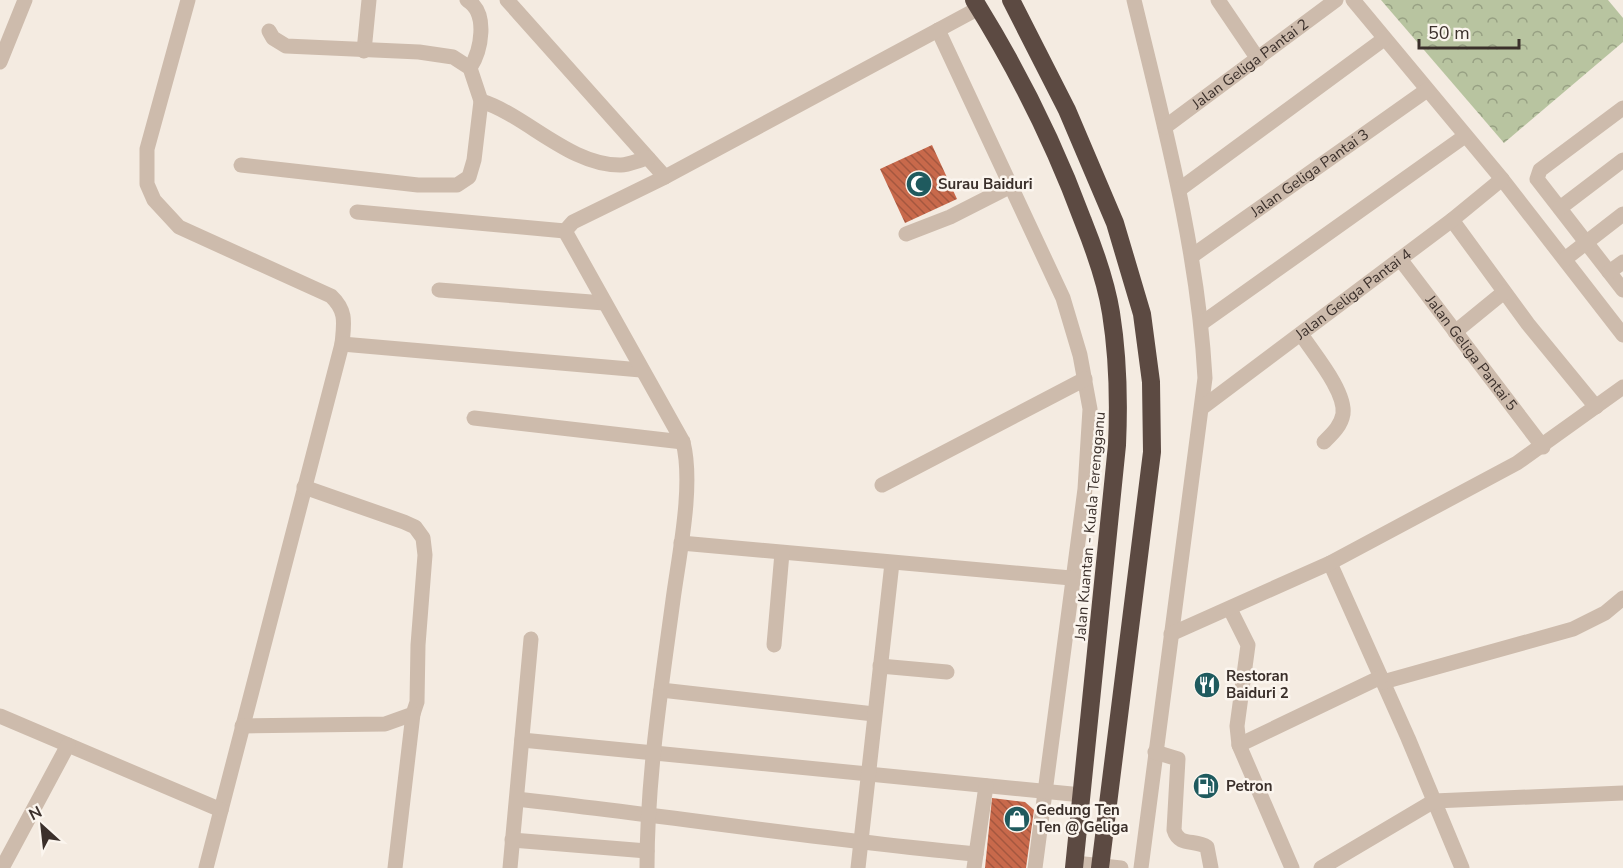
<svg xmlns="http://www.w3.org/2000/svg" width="1623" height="868" font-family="'Nunito Sans',sans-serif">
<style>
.park{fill:url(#park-crowns)}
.building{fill:url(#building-back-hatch)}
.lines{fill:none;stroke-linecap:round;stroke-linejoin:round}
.minor{stroke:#cdbbac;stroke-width:15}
.highway{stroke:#5c4a42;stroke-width:18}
.labels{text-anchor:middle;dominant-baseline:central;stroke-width:5;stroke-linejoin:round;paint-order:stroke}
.street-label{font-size:15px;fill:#3b302b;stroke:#fbf5ee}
.poi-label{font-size:15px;font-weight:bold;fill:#3b302b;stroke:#fbf5ee;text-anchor:start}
</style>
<defs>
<pattern id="park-crowns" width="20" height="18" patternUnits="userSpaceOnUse" patternTransform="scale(1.5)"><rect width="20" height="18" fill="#b8c4a0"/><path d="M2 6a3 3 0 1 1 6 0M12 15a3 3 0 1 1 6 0" fill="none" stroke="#97a083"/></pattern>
<pattern id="building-back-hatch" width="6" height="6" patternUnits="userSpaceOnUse" patternTransform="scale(1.5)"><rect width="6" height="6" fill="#c8694b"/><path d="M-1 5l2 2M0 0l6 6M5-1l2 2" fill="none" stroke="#a4573f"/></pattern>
</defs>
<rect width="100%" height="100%" fill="#f4ebe1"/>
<path class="park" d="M1381 0H1608L1623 18V42L1504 143Z"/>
<path class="building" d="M932 145 957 199 905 223 880 169Z
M992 798 1025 802 1034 810 1026 868H985Z"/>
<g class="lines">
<g class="minor">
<path d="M188 0 147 149V184L154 200 179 227 331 296C347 311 344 323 342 344L206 868"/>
<path d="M467 0C489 13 481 51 470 68"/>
<path d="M507 0 665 177"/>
<path d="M1134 0C1164 125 1198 249 1205 378L1141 868"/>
<path d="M1218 0 1258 59"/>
<path d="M1353 0 1502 179 1623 335"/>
<path d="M938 30 1063 298 1080 355 1090 409 1085 489 1035 868"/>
<path d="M364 51 369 0"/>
<path d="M0 62 25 0"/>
<path d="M481 101C526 115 570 166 621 165 629 165 639 160 648 158"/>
<path d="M1623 108 1540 170 1537 179 1623 290"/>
<path id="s1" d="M1165 127 1336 0"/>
<path d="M241 165 418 185H457L469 177 474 160 481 101 470 68 453 57 419 52 286 46 273 38 269 31"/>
<path d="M1180 189 1384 39"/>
<path d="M1560 208 1623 160"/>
<path d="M357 212 565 231"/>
<path d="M1452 220 1528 324 1596 407"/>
<path d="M906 234 950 217 1011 186"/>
<path id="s2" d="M1192 256 1427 90"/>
<path id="s3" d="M1400 259 1543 447"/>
<path d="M1565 259 1623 214"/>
<path d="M1609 272 1623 262"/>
<path d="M439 290 604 303"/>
<path d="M1202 323 1465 136"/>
<path d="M1455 332 1504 292"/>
<path d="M1301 334C1313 353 1346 391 1343 414 1341 426 1332 434 1324 442"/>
<path d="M342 344 641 370"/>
<path id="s4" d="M1203 407 1452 220 1502 179"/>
<path d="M474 418 683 442"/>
<path d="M882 485 1085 379"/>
<path d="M681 543 1071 578"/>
<path d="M1330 563 1408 738 1462 868"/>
<path d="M1230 609 1248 645 1237 726 1239 745 1292 868"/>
<path d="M1171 634 1330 563 1517 463 1623 387"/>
<path d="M774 645 782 553"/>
<path d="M880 666 947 672"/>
<path d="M1383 682 1573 629 1605 613 1623 598"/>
<path d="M661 690 874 714"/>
<path d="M0 716 221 810"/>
<path d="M242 726 385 724 413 714 417 702 418 645 425 555 423 538 415 527 404 522 304 487"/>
<path d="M522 740 1082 795"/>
<path d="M1239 745 1381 677"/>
<path d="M1155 752 1178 759 1174 830C1179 847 1195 839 1207 847L1211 868"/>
<path d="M517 799C670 816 822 840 976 854"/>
<path d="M512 840 647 851"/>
<path d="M1075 863 1121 868"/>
<path d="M2 868 68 745"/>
<path d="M395 868 413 714"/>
<path d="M510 868 531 639"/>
<path d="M647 868C647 778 661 689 673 600 679 555 694 485 683 442L565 231 573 222 665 177 979 8"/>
<path d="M858 868 892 563"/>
<path d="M974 868 986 786"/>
<path d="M1321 868 1434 801 1623 793"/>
</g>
<path class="highway" d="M974 0C1017 69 1055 145 1083 221 1095 251 1106 281 1111 313 1118 357 1119 401 1117 445L1074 868
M1011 0 1067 110 1115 223 1142 314 1151 382 1152 452 1100 868"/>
</g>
<defs>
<symbol id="mosque-disc" viewBox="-11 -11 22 22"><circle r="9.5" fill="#1f5a5e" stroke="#fbf5ee"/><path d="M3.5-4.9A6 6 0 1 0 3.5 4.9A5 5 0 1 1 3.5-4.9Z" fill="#fff"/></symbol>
<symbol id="restaurant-disc" viewBox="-11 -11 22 22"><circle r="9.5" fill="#1f5a5e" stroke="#fbf5ee"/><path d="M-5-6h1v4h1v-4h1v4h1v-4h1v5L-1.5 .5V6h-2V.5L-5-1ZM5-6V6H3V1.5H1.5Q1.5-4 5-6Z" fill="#fff"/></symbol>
<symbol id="fuel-disc" viewBox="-11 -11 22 22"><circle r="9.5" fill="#1f5a5e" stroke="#fbf5ee"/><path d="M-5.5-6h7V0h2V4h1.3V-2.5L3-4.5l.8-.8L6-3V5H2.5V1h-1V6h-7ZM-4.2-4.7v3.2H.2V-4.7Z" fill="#fff"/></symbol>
<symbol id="shop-disc" viewBox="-11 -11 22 22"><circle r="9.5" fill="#1f5a5e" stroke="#fbf5ee"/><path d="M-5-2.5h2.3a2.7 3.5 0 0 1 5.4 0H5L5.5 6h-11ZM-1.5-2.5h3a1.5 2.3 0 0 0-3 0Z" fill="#fff"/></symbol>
</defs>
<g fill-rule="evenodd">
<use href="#mosque-disc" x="904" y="169" width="30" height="30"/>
<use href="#restaurant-disc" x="1192" y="670" width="30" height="30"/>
<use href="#fuel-disc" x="1191" y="771" width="30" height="30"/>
<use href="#shop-disc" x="1002" y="804" width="30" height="30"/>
</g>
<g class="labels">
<g class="street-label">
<text stroke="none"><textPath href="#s1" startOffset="106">Jalan Geliga Pantai 2</textPath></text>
<text stroke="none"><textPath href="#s2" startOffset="144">Jalan Geliga Pantai 3</textPath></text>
<text stroke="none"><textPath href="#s4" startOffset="188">Jalan Geliga Pantai 4</textPath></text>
<text stroke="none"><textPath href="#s3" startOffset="118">Jalan Geliga Pantai 5</textPath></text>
<text transform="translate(1090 526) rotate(-85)">Jalan Kuantan - Kuala Terengganu</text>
</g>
<g class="poi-label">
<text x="938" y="184">Surau Baiduri</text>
<text x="1226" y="676">Restoran<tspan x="1226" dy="17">Baiduri 2</tspan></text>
<text x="1226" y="786">Petron</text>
<text x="1036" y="810">Gedung Ten<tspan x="1036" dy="17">Ten @ Geliga</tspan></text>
</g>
</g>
<g transform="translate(42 826) rotate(333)" stroke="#fbf5ee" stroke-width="4.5" paint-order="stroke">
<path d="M0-4.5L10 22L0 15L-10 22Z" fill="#3b302b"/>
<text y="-9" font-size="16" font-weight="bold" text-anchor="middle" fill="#3b302b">N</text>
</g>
<path d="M1419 39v9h100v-9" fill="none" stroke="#3b302b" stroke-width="3"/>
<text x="1428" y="39" font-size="18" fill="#3b302b" stroke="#fbf5ee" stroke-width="4.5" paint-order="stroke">50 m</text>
</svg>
